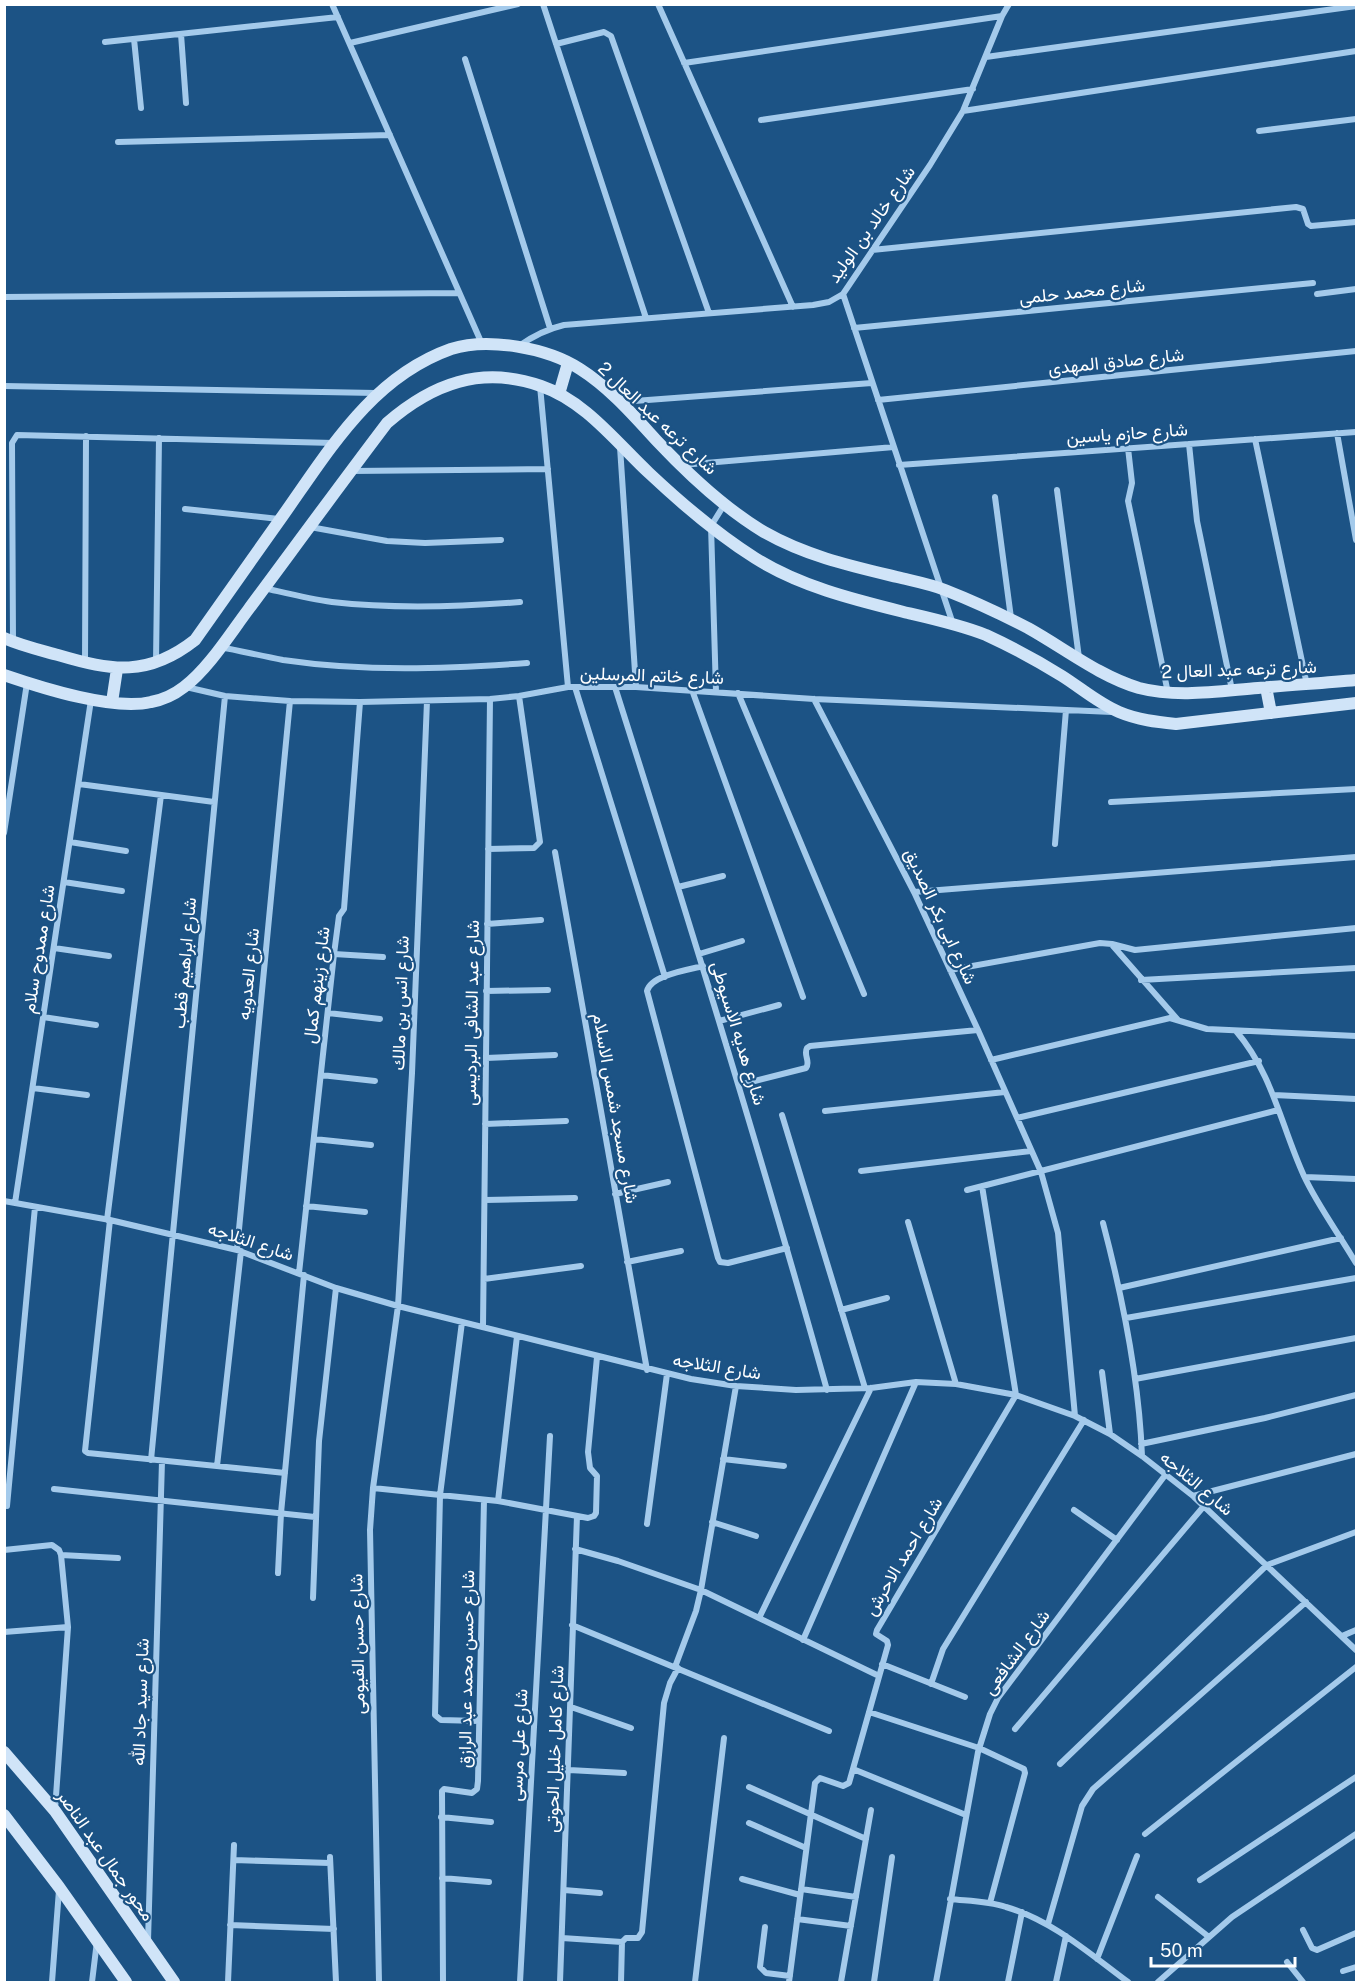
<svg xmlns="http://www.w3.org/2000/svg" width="1361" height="1987" font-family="'Public Sans',Vazirmatn,sans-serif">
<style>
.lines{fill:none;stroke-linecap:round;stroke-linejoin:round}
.street{stroke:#a4caeb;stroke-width:6}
.secondary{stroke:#d0e4f8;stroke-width:12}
.labels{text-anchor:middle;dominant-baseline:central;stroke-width:4.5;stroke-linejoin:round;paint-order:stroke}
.street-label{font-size:18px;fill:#fff;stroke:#1c5385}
</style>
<rect width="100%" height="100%" fill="#1c5385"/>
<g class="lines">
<path class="street" d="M332 4 482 344
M543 4 646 318
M658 4 793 307
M181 34 186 103
M134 39 141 108
M105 42 338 17
M350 43 518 4
M556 44 604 32 611 36 709 313
M986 57 1356 6
M465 59 550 328
M684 63 1002 16
M963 111 1356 51
M761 120 973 89
M1259 131 1356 119
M118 142 390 135
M872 250 1296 207 1303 209 1308 224 1311 226 1356 222
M843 294 953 624
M1317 294 1356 289
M4 297 459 293
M854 328 1313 283
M519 346C533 336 547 329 564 325L813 305 829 302 843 294 930 165 963 111 1002 16 1009 4
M4 386 376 393
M540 386 568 687
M878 400 1356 351
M621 402 872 383
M1337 433 1356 540
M1255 439 1307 685
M1189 444 1197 521 1232 690
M620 447 636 687
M1128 448 1132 483 1128 501 1168 693
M682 465 894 447
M899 465 1356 432
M351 471 548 469
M1057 490 1079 658
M995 497 1011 618
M185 509 279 519
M310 527 387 541 425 543 501 540
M264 588C286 593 309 599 332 602 394 609 457 607 520 602
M13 642 12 443 17 435 334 443
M220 647C241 651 262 656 283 660 364 672 446 669 527 663
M156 662 159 438
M85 663 86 436
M186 687 225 696 290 701 360 702 490 699 519 696 568 687H636L814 699 1112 712
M575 687 665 977
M615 687C689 920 761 1154 827 1390
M692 690 803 997
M716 692 711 526 724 505
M738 693 864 994
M814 699 914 892 978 1030 1041 1172 1058 1233 1075 1416
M79 784 214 802
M1111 802 1356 789
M4 833 27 683
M70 842 126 851
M1055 844 1066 710
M488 849 534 848 540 842 519 696
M555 852 647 1370
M64 882 122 891
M678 887 723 876
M914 892 1356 857
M487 924 541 920
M1113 946 1178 1020
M54 948 109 956
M334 954 383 957
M699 954 742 941
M703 966C688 970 651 975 647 991L718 1258 720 1262 728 1263 787 1248
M950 970 1100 943 1112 944 1135 950 1356 928
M1141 980 1356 968
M486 991 548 990
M328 1013 380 1019
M43 1017 96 1025
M719 1021 779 1005
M1236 1031C1273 1074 1281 1126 1304 1176 1318 1206 1339 1234 1356 1263
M486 1058 555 1055
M991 1060 1170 1018 1207 1029 1356 1036
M321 1075 375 1081
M739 1085 806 1068C811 1062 803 1055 807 1048L810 1046 978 1030
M33 1088 87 1095
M1274 1095 1356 1099
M825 1111 1005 1092
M782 1115 865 1388
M1017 1118 1259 1061
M485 1124 566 1121
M314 1139 371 1145
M861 1171 1031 1151
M1305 1177 1356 1179
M967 1190 1278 1110
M615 1194 668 1182
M485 1200 575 1198
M4 1201 110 1220 237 1250 336 1288 398 1306 691 1379 736 1386 796 1390 871 1388 916 1382 956 1384 1016 1395 1075 1416 1110 1434 1142 1456 1193 1496 1356 1650
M15 1203 91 700
M306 1206 365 1212
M107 1220 161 795
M110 1220 85 1451 88 1453 285 1473
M908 1222 956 1384
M1103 1223C1123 1299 1139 1377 1142 1456
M237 1250 290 701
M627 1262 681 1251
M299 1273 334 954 339 916 344 909 360 702
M484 1279 581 1266
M1119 1288 1341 1238
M841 1310 887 1298
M1126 1318 1356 1278
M462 1322 440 1495 435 1715 441 1720 479 1721
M483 1327 490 699
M1102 1372 1110 1434
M1135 1379 1356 1338
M1141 1444 1265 1418 1356 1395
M723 1459 784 1466
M151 1460 225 696
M217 1466 241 1251
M373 1488 498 1501 588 1518 594 1516 596 1513 597 1476 590 1468 588 1452 597 1357
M54 1489 315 1517
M1193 1496 1356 1454
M498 1501 517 1336
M7 1506 35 1207
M1074 1510 1117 1540
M712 1522 756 1536
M647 1524 667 1374
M575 1549 618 1561 701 1590 879 1676
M4 1550 52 1545 59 1550 61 1555 68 1627 55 1810
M61 1555 118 1558
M278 1573 281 1513 304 1275
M313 1598 319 1441 336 1288
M759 1618 871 1388
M572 1625 829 1731
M4 1632 68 1627
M1342 1636 1356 1630
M803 1640 916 1382
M882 1664 965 1697
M675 1667 696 1611 701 1590 736 1386
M931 1684 943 1649 1084 1420
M571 1707 631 1728
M869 1712 979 1748 1024 1769 1025 1773 990 1903
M1015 1729 1204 1506
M1060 1764 1267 1565 1356 1532
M853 1769 966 1815
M569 1770 624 1773
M749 1787 866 1839
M441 1817 491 1822
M749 1823 806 1848
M1145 1834 1356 1667
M330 1857 336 1982
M234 1860 330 1863
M442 1878 489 1882
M742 1879 800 1895
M1200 1880 1356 1777
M801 1889 856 1897
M564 1890 600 1893
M1158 1897 1209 1937
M950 1899C969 1901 988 1901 1006 1907 1052 1920 1090 1954 1128 1982
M797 1919 851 1926
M1048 1924 1082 1806 1093 1789 1306 1602
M230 1925 334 1929
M765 1927 760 1967 766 1973 790 1976
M1303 1930 1312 1948 1317 1950 1356 1933
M562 1938 622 1942
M148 1941 162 1461
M1097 1959 1137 1856
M1287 1962 1303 1982
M1343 1971 1356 1967
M52 1982 59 1890
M92 1982 97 1941
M228 1982 234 1845
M379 1982 370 1530 373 1488 398 1306 412 1073 427 701
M443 1982 442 1791 444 1789 472 1793 477 1789 478 1781 484 1500
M520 1982 550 1436
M560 1982 577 1516
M621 1982 622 1942 626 1938H638L642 1932 664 1703 670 1683 678 1668
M695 1982 724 1738
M789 1982 815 1783 820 1778 843 1786 849 1783 888 1645 887 1641 876 1634 877 1630 1016 1395 982 1186
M841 1982 871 1810
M874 1982 892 1857
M936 1982 978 1752 990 1714 998 1698 1166 1474
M1008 1982 1022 1912
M1056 1982 1066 1936
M1158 1982 1232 1917 1356 1834"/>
<path class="secondary" d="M559 394 568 363
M4 638C22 646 40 650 58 655 112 671 148 677 195 640 225 598 254 556 284 514 330 449 372 377 451 349 488 337 548 348 580 369 610 388 634 416 657 441 689 475 724 508 764 532 806 556 851 566 897 577 913 581 930 584 945 590 973 601 1001 614 1028 628 1064 648 1099 676 1139 688 1177 698 1220 691 1258 688 1291 685 1324 683 1356 680
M4 675C42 688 113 711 151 702 162 700 175 694 184 687 208 669 230 634 248 610 294 548 340 485 387 423 432 384 481 365 541 386 585 401 616 442 649 473 682 504 717 534 755 558 801 587 856 600 908 613 934 619 961 625 986 635 1012 647 1038 661 1062 676 1081 688 1098 703 1119 712 1138 720 1157 722 1176 724L1356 703
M1266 687 1271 713
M112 702 117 669
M4 1752 55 1811 174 1982
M4 1815 59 1887 126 1982"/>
</g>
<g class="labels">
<g class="street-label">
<text transform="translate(871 224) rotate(-55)">شارع خالد بن الوليد</text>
<text transform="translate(1082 291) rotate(-6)">شارع محمد حلمى</text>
<text transform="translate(1116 361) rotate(-6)">شارع صادق المهدى</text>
<text transform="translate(658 418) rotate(43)">شارع ترعه عبد العال 2</text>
<text transform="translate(1127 433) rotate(-4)">شارع حازم ياسين</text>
<text transform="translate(1239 669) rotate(-2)">شارع ترعه عبد العال 2</text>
<text transform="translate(652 675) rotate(2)">شارع خاتم المرسلين</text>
<text transform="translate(941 916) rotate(65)">شارع ابى بكر الصديق</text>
<text transform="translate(38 949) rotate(-81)">شارع ممدوح سلام</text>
<text transform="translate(184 963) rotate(-85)">شارع ابراهيم قطب</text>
<text transform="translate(248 974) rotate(-84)">شارع العدويه</text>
<text transform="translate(316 985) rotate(-83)">شارع زينهم كمال</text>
<text transform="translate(400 1003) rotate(-88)">شارع انس بن مالك</text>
<text transform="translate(471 1013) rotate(-89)">شارع عبد الشافى البرديسى</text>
<text transform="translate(739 1033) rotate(73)">شارع هديه الاسيوطى</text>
<text transform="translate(616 1108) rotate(80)">شارع مسجد شمس الاسلام</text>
<text transform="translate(251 1241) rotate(18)">شارع الثلاجه</text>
<text transform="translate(717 1366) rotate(9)">شارع الثلاجه</text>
<text transform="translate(1197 1483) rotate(40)">شارع الثلاجه</text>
<text transform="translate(903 1556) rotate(-59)">شارع احمد الاحرش</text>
<text transform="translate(357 1644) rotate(-91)">شارع حسن الفيومى</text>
<text transform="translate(1016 1652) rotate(-54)">شارع الشافعى</text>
<text transform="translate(466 1669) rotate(-89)">شارع حسن محمد عبد الرازق</text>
<text transform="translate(140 1702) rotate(-88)">شارع سيد جاد الله</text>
<text transform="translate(518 1745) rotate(-87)">شارع على مرسى</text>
<text transform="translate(554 1749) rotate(-88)">شارع كامل خليل الحوتى</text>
<text transform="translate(106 1855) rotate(55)">محور جمال عبد الناصر</text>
</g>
</g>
<rect width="1361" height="1987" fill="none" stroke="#ffffff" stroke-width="12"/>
<path d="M1151 1957v9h144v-9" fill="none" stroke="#ffffff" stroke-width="3"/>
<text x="1160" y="1957" font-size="18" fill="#ffffff" stroke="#1c5385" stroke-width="4.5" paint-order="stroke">50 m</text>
</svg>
